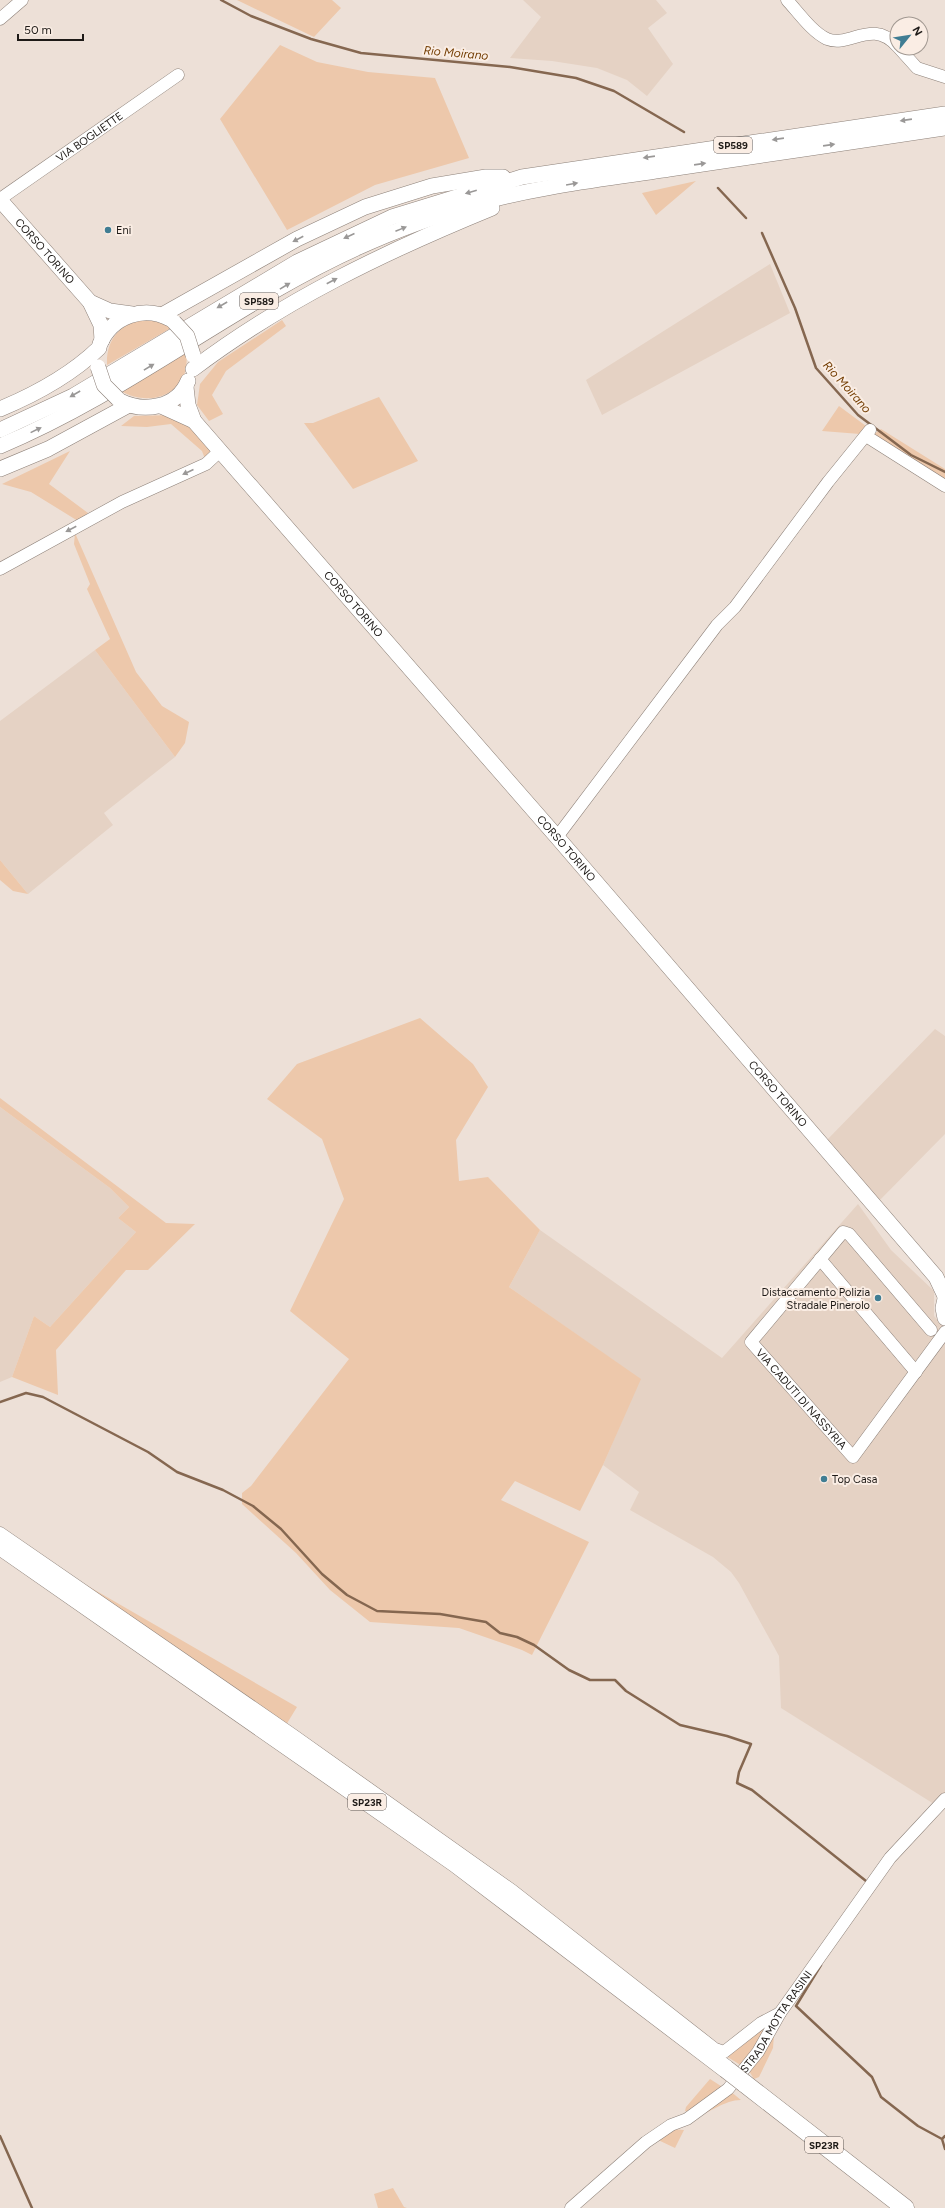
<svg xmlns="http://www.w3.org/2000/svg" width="945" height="2208" font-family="Figtree,sans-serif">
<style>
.built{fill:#e5d2c4}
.green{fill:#edc8ab}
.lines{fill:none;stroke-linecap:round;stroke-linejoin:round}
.stream{stroke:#856750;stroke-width:2.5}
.minor-casing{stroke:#8d8179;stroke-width:13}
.major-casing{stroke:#8d8179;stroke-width:16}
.highway-casing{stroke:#8d8179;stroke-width:19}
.minor{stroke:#fff;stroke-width:12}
.major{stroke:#fff;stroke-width:15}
.highway{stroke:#fff;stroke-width:18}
.major-bridge-casing{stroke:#8d8179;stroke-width:16;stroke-linecap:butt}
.highway-bridge-casing{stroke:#8d8179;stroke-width:19;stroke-linecap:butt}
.major-bridge{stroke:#fff;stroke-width:15}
.highway-bridge{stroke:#fff;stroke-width:18}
.oneway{fill:#9a9897}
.poi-dot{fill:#407d93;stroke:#faede4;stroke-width:1.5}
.labels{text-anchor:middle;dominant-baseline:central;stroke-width:4;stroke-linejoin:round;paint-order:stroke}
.shield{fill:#faede4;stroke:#605954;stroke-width:1}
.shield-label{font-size:10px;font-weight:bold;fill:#1e1a17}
.street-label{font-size:11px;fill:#1e1a17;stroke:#faede4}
.poi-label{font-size:11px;fill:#1e1a17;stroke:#faede4;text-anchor:start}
.water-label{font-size:12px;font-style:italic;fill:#733d02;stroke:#faede4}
</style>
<rect width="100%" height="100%" fill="#ede0d7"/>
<path class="built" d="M523 0H656L667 13 648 28 673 64 647 96 627 80 597 68 552 61 510 58 541 17Z
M770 264 790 313 602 415 586 380Z
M95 650 175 757 104 813 113 825 28 894 0 860V721Z
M935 1029 945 1036V1134L877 1203 826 1141Z
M0 1107 110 1188 129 1207 118 1218 136 1232 50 1327 34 1316 12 1377 0 1382Z
M858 1204 891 1250 934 1291V1316L945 1328V1795L934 1804 781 1708 779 1656 739 1583 731 1572 713 1557 630 1510 639 1492 603 1465 640 1379 509 1287 540 1230 722 1358Z"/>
<path class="green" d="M237 0H332L341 8 314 37Z
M280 45 317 62 368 72 435 78 469 158 375 185 287 230 220 119Z
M696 181 656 215 642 193Z
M144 319 158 321 171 328 107 365C106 339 120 324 144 319Z
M282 320 286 326 226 371 212 395 223 414 209 421 197 405 200 384 218 362Z
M186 353C192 392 152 409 121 391Z
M379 397 418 461 353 489 304 423H313Z
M839 406 866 426 860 434 822 431Z
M173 415 186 420 212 453 205 459 202 451 171 424 147 427 121 426 134 416Z
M881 429 945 469V481L873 435Z
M70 451 49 484 88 513 78 521 31 492 2 484Z
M75 533 136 672 162 706 189 722 185 743 175 757 95 650 110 639 87 589 90 584 74 544Z
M0 860 28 894 13 891 0 880Z
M420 1018 473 1064 488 1087 456 1140 459 1181 488 1177 540 1230 509 1287 641 1379 603 1465 580 1511 515 1481 501 1500 589 1542 532 1655 522 1650 459 1628 370 1622 330 1590 296 1553 242 1504V1493L251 1486 349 1359 290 1311 344 1199 322 1139 267 1099 297 1064Z
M0 1098 166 1223 195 1224 148 1270H126L56 1350 58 1395 12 1377 34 1316 50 1327 136 1232 118 1218 129 1207 110 1188 0 1107Z
M74 1578 297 1707 286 1725Z
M769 2023 742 2066 726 2056Z
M774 2035 773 2048 759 2077 754 2079 749 2071Z
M710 2079 724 2088 691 2112 685 2111 686 2107Z
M730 2091 741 2100C724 2100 711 2113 694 2117Z
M669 2129 684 2130 675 2148 656 2139Z
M393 2188 404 2207 407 2208H378L374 2194Z"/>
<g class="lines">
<path class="stream" d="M221 0 251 16 311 39 361 53 510 67 576 78 614 91 684 132
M718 188 746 218
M762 233 795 308 816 368 858 415 911 455 945 472
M0 1402 26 1393 43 1397 148 1452 177 1472 223 1490 253 1506 281 1529 322 1574 347 1595 377 1611 440 1614 486 1622 500 1633 517 1637 534 1645 569 1670 590 1680H615L626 1691 680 1725 727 1736 751 1744 739 1772 737 1783 752 1790 866 1881
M821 1965 796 2006 872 2077 881 2097 918 2126 942 2139 945 2149
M0 2136 32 2208
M942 2139 945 2136"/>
<defs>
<g id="minor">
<path d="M787 0C798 12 812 32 827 39 850 48 872 18 897 46"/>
<path d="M0 19 22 0"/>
<path d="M899 48 917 68 945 77"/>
<path id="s1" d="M0 199 178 75"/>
<path d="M866 436 945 486"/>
<path d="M0 569 122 502 206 464 220 451"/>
<path d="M557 837 717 625 735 607 828 482 870 430"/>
<path d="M820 1259 916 1372"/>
<path id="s2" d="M931 1330 849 1234 843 1232 751 1342 853 1457 945 1332"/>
<path d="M0 1533 293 1735 513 1891 715 2049 724 2052 761 2023 780 2013"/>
<path id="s3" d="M571 2208 646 2142 671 2125 687 2119 728 2089 758 2052 780 2013 890 1858 945 1799"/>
</g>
<g id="major">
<path id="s4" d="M0 200 90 302 101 325 102 340"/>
<path d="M90 302 110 311 132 314"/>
<path d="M162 315 297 239 365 207 432 186 486 177H503"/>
<path d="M100 344C112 316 144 305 170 319"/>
<path d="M193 369C284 300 387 251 492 208"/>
<path id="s5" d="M186 387 188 405 194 421 557 837 936 1277 945 1296"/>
<path d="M120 401C144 413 177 408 188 381"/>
<path d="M161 406 194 421"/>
<path d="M0 409C36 394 71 375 99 348"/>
<path d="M0 430 73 396 297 262 392 217 522 177 945 114"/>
<path d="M0 446C127 393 235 303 359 247 398 229 438 215 479 203 540 186 606 179 669 169 761 155 853 142 945 128"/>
<path d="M0 469 48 449 129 405"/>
<path d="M945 1299 943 1308 945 1318"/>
</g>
<path id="highway" d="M0 1546 455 1863 726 2069
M744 2083 905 2208"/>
</defs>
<use href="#minor" class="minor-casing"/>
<use href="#major" class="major-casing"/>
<use href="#highway" class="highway-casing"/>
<use href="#minor" class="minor"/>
<use href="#major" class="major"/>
<use href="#highway" class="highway"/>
<defs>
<path id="major-bridge" d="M174 322 187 336 193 355
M98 367 104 385 118 399"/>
<path id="highway-bridge" d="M726 2069 744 2083"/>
</defs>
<use href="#major-bridge" class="major-bridge-casing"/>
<use href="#highway-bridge" class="highway-bridge-casing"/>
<use href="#major-bridge" class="major-bridge"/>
<use href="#highway-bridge" class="highway-bridge"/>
</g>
<defs><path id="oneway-solid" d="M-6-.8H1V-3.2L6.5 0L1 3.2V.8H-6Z"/></defs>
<g class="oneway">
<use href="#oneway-solid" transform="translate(906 120) rotate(172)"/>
<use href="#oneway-solid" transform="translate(778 139) rotate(172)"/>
<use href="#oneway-solid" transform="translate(829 145) rotate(-8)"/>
<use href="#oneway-solid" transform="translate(649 157) rotate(172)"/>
<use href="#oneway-solid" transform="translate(700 164) rotate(-8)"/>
<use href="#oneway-solid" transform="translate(572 184) rotate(-10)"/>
<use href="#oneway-solid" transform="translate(471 192) rotate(164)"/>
<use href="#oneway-solid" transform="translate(401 229) rotate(-22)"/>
<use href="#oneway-solid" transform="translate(349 236) rotate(156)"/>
<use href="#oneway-solid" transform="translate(298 239) rotate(152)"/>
<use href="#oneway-solid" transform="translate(332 281) rotate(-28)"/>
<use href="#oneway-solid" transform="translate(285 286) rotate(-31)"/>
<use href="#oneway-solid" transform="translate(222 305) rotate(150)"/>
<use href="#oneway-solid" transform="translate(149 367) rotate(-31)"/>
<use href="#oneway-solid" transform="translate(75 394) rotate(150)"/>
<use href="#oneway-solid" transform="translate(36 430) rotate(-26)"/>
<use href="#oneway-solid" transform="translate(188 472) rotate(156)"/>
<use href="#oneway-solid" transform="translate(71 529) rotate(152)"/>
</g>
<g class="poi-dot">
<circle cx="108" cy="230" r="4"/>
<circle cx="878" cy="1298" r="4"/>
<circle cx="824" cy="1479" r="4"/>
</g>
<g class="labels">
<g class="shield">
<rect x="714" y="137" width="38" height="16" rx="3"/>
<rect x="240" y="293" width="38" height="16" rx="3"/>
<rect x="348" y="1794" width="38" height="16" rx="3"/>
<rect x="805" y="2137" width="38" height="16" rx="3"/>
</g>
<g class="shield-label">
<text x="733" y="145">SP589</text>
<text x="259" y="301">SP589</text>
<text x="367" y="1802">SP23R</text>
<text x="824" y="2145">SP23R</text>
</g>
<g class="street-label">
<text stroke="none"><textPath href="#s1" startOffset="109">VIA BOGLIETTE</textPath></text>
<text stroke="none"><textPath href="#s4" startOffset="68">CORSO TORINO</textPath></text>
<text stroke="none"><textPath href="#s5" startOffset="278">CORSO TORINO</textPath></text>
<text stroke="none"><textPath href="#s5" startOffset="602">CORSO TORINO</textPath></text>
<text stroke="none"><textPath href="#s5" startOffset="926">CORSO TORINO</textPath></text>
<text stroke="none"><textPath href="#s2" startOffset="352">VIA CADUTI DI NASSYRIA</textPath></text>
<text stroke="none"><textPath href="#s3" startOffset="281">STRADA MOTTA RASINI</textPath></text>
</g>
<g class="poi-label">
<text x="116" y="230">Eni</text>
<text x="870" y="1292" text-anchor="end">Distaccamento Polizia<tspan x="870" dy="13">Stradale Pinerolo</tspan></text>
<text x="832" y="1479">Top Casa</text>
</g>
<g class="water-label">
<text transform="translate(456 53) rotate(5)">Rio Moirano</text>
<text transform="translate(847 387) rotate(48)">Rio Moirano</text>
</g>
</g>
<g transform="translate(909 36) rotate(60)"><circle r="19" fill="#faede4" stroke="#a29992"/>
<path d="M0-3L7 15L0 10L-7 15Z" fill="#407d93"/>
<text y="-6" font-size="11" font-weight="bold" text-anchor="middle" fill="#1e1a17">N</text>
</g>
<path d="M18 34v6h65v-6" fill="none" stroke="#1e1a17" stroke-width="2"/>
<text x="24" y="34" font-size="12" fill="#1e1a17" stroke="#faede4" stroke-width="3" paint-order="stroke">50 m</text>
</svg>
